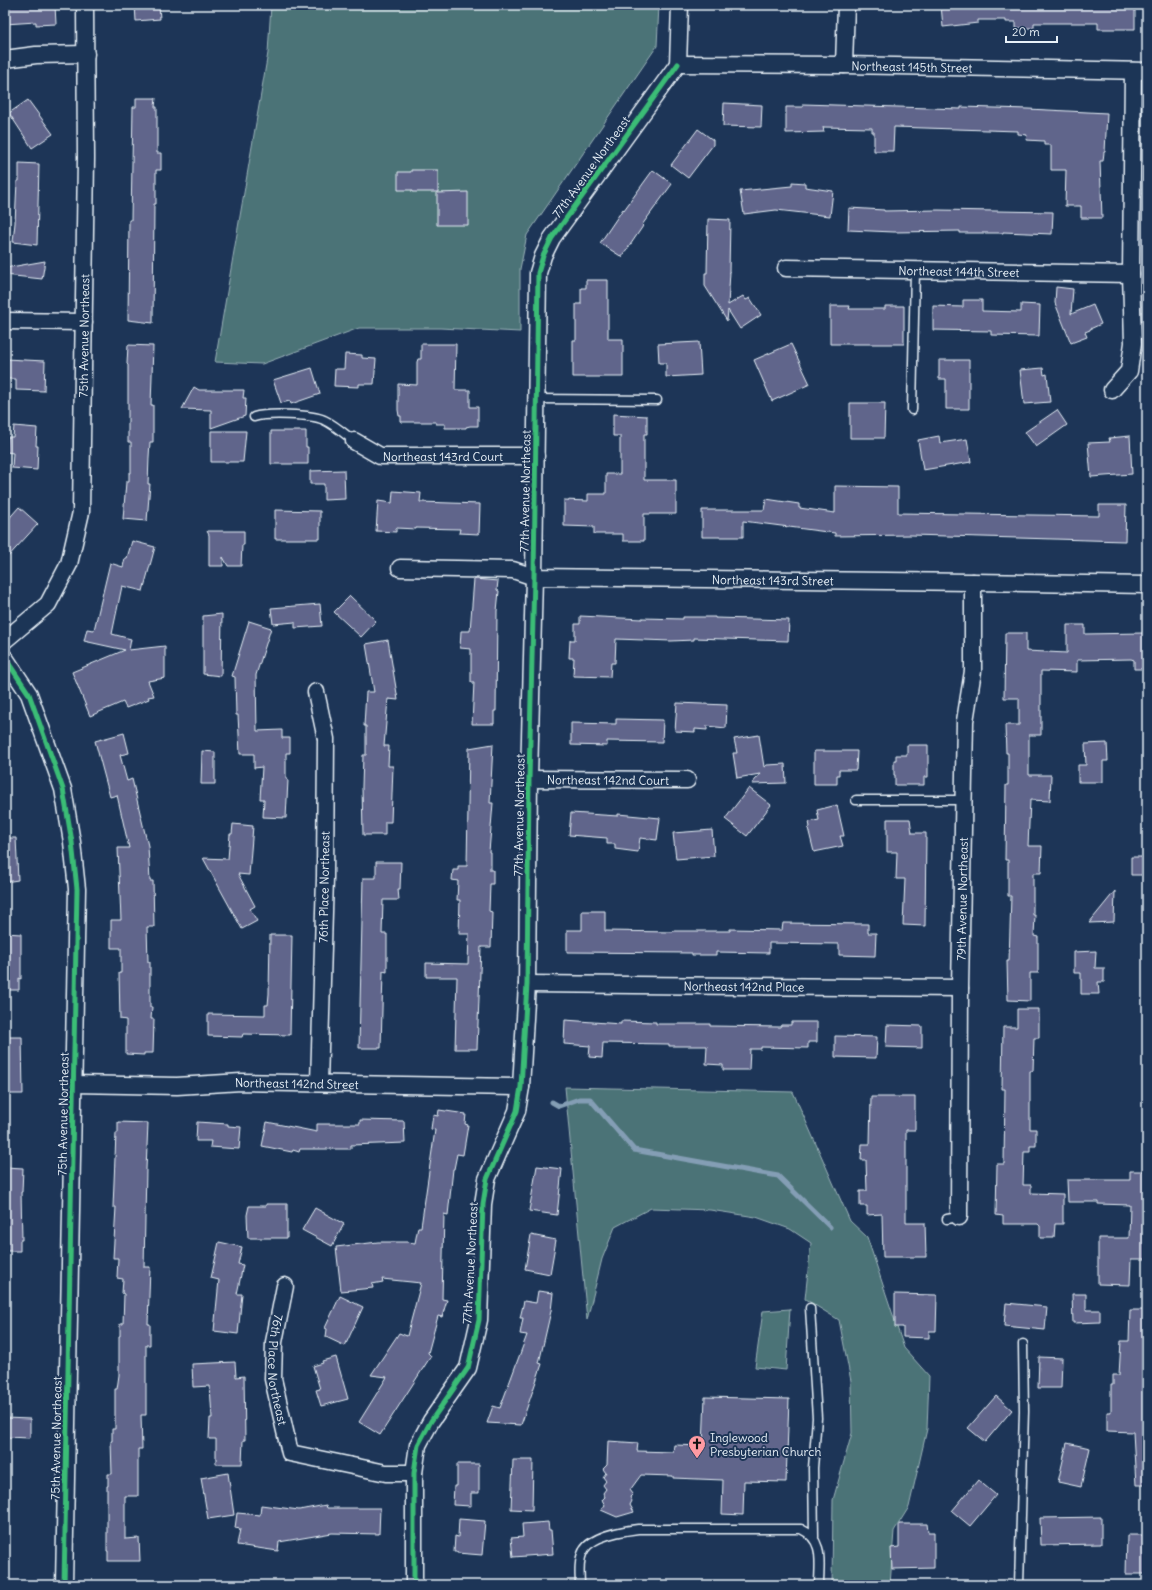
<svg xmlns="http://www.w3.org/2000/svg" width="1152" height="1590" font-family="Delius,sans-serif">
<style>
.green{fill:#4c7377;stroke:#9ab2b8}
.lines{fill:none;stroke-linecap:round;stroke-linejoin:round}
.stream{stroke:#849eb5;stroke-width:5}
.building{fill:#61658b;stroke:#e8f1f8}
.lane-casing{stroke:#e8f1f8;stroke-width:11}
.street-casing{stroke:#e8f1f8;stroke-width:19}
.lane{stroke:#1d3557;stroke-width:8}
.street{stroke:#1d3557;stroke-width:16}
.cycleway-casing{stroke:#1d3557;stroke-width:8}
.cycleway{stroke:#3abd76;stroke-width:5}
.labels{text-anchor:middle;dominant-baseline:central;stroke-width:4;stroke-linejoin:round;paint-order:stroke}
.street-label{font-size:12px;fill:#e8f1f8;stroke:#1d3557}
.poi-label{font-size:12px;fill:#e8f1f8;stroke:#1d3557;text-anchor:start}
</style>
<rect width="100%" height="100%" fill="#1d3557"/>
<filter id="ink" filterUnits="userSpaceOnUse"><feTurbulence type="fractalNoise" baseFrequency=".025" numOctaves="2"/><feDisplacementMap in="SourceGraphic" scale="8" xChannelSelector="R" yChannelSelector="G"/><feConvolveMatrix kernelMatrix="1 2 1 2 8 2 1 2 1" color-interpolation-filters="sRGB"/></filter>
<g filter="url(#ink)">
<path class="green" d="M271 5H659L657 46 527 235 520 269V332L440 328H359L262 364 215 362 268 53Z
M565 1087 793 1092 850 1221 867 1237 904 1348 929 1376 927 1429 909 1507 894 1531 890 1585H832L833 1500 852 1433 851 1381 839 1320 805 1299 811 1243 790 1229 756 1217 710 1210 651 1208 615 1227 602 1259 587 1320Z
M790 1309 786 1370 755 1367 763 1311Z"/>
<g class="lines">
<path class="stream" d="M552 1102 559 1106 579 1099H590L634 1150 778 1176 830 1227"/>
</g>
<path class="building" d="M5 5H55L56 24 36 25V22L5 24Z
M135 5H159L160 19 136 21Z
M941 5H1135V29H1098V23H1034V28H1016V22H1006V20H978V23L943 27Z
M136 98H156L155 107H157V153H161V170H156V204H154L153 323 128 320 129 220H131L133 107H136Z
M28 100 53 134 32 148 9 113Z
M724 103 762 105 761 127 723 126Z
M803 104 961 109V107L1028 109 1107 113 1105 152H1104L1103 161H1100L1102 218H1081V206H1065L1066 170H1051V145H1044V141L1026 140 1027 135 1018 134V131L894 127 893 151H874V132H872V128L823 127 824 132 786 133V107H803Z
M698 129 713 140V145L688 178 671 165Z
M19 163 39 164 37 245 13 242 15 223 17 181H19Z
M411 170H438V192H412V190H398V172H411Z
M653 170 672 184 642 225 643 226 622 257 600 243 623 209 624 210Z
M792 182 805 183V187L833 191 830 216 776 210 744 214 740 191 792 186Z
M468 192V225H437V193Z
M849 208 884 210V211L938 210 1053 212 1052 234 1003 232V233H960V231L894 232 848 230Z
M708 219 730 220 729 272H730L728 305 743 296 746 300 750 298 761 315 740 329 728 310 727 321 705 286V273H707Z
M45 261 42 279 5 275V268Z
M586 280H608V339H623V377H573V340H576V304H581V288H586Z
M1056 287 1073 289 1071 314 1093 305 1101 324 1090 329V330L1085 332 1087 337 1071 343 1055 303Z
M963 300H982V311L1021 312V304L1040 305 1039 336 991 335V331L933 330V306L963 307Z
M830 306H850L849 309H885V306H904V344H830Z
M699 342 701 375 666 377V363H659L658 344Z
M421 344H456L455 390H470V407H478V426H470L466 427V428H445V424H436V422H401V416H399L398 410V384L417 385V362L418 359H421Z
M791 344 810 384 772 401 754 360Z
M128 345 153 346 151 405H153V442H150L149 457 148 484H150L147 521 123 519 126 482H129V473H131V442H128V365L127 364Z
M345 354 362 355V358L376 359 374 384H359V387L334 386 335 369H344Z
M5 359 45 361 44 391 16 390V379H5Z
M939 360H969V409H946V379H939Z
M312 368 320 394 291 404 290 401 281 403 273 380Z
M1043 368 1044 375 1047 374 1050 402 1024 404 1020 370Z
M194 387 199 390H244L243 398H246L245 416 211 428V410L182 409Z
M850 403H885L884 438H850Z
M1057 410 1067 425 1036 447 1025 432Z
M613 414 647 416V434H644V480H676V514H644V541H623V534H594V527L564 526V500L588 501V494H606V474H620V436H613Z
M14 426 37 428 36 446H38L37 470 12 468 13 453 7 452 8 437H13Z
M211 431H246L243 462H211Z
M271 431H306V447H308V464H271Z
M939 436 940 443 967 439 971 462 923 470 918 440Z
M1130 436 1132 474 1091 477 1088 443 1110 442 1109 438Z
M344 470 345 499 324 500V484H310V471Z
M835 486 898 487V513L1099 516V505H1126L1125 541 911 535 835 536V533L743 521V537H702V510H764L766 499 799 504V508L835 513Z
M393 491 421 493 420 502 480 504 479 534 459 533 460 529 416 528V529L396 528V532L376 531 378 501 392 503Z
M19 507 38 524 5 560V523Z
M275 510 320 511V539H275Z
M207 531H244V545H242L241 566H228L223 557V566H209V535Z
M132 541 155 547 143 591 122 586 112 634 131 639 129 650 165 646V678L148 681 154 696 148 697 149 699 126 708 123 702 90 716 72 672 125 650 84 641 87 629 94 630 110 563 123 567 125 558H127Z
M474 579 498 581 497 590 499 591 497 611 496 711H494V724H472L474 682H471V649L460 648 461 631H470Z
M350 596 376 621 361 637 334 612Z
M320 604 322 626 295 628V622L273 624 271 608Z
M222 614 221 676 203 674V616Z
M580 616 642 619V618L683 619V617H715V618L789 620 788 641 694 638V640L671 641 616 639 615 663H611L610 677 573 676 574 658H569L570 640H575V624H580Z
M249 621 271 628 256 675 257 731 282 730V738H290V753H286V779L288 780 286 818 263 817 264 799H260L262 767 254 768V754H240L238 715H236L235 677 232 676Z
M1067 625H1085V634L1143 633V635H1147V669H1134V660L1131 659 1077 660V672L1041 671V735H1029V775H1051L1050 801 1030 800 1028 846H1042L1041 873H1033V915H1035L1034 936 1038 937V973H1030V1001L1008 1000 1007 961H1009L1011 896H1008V860H1005L1006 785H1008V753H1006L1005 725H1019V698H1004L1005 633H1026V651L1067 653Z
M388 640 398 700 388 699 384 746H389L388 766H393L391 822H385V835H363L362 787 363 755H366V726H364L366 692H374L366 644Z
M677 703 727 705 726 728 707 726V730L695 729V732L675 731Z
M616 719 663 720 662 742 607 741V746L571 745V723L616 724Z
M124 733 129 753 120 755 127 781 132 779 148 846 150 881H153L154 927H147L148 962H150V1007H152L151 1019H154L153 1053H144V1055L126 1054V1020L120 1019 119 973H121V948H111V920H121L118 848H129L117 795 110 797 95 741Z
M759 735 764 767 767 765 785 764 786 783 752 784 760 774 737 778 733 753H737L734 739Z
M1107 743 1108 761H1103V782H1078V765H1086L1085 744Z
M493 744 490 803H493L489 852H490V870H493V884H490L489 911 492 912 491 947H481L477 1049H455L457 977H426V963L468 964 469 934H459L460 900H457L458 881 452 880 453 870H458V866H467L469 748Z
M907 745H928V777H924V785H895V775H894V760H896V755H907Z
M202 751 215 752V784H201Z
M814 751H857L856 770H839V775H837V784H814Z
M749 788 771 805 747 836 725 819Z
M837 805 844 836H840L843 846 814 852 808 828 810 827 809 822 819 820 817 810Z
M571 813 618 816V814L660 818 657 840 640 838 638 852 615 849V844H607V838L569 835Z
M887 819H910L912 833H926L925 926 903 925 905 879H896L897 852H887Z
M233 824 253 826 249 875 238 874 255 906 250 909 257 921 242 929 203 858 228 859 230 834H232Z
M712 830 714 856 676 859 673 833Z
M5 838H16L18 880 5 882Z
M1131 857H1147V875H1131Z
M376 862H401L400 889H398L399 900H383L382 934H387V972L383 971 381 1048H359L363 878H376Z
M1115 891 1114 922 1089 923Z
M582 911H605V931L673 932V931H730V929L782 930 783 923 868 924V933H876L875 956 839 955V944L769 943V953L716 952V955H692V953L567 952V930H582Z
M5 933 21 934V979L19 978V990H5Z
M270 935H292L290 1035 243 1034 242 1037 208 1036V1014L265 1015V1005H268L269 994Z
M1096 951 1095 968H1104V982H1098L1099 994H1081V973H1074V952Z
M1017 1009H1039V1038H1034L1033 1071H1030V1129H1036V1146H1030V1152H1024L1023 1185H1031V1193L1063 1194V1224H1055L1054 1238H1040V1226L1038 1224H1003V1216L996 1215 997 1164H1004L1005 1089H1002L1003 1027H1017Z
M565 1020 621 1024V1021L656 1022V1024H710V1026L780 1027 781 1025H791V1022H817V1042H808V1048L761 1047V1049H750L749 1070H723V1065L706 1064 707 1046H669V1044L603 1043 602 1058 589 1057 590 1046 564 1044Z
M887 1025 922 1026V1048L886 1047Z
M835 1036 877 1037 876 1058 835 1057Z
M5 1037H22L23 1094H5Z
M871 1097H915V1130H906V1223H925L926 1257H883L882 1214 867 1215V1206H860V1191H867L866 1160H861L862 1144H870Z
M439 1110 466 1114 465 1124 468 1125 463 1155 457 1154 454 1169H453L448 1215 444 1214 442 1299 447 1300 442 1317 438 1316 428 1353 431 1356 380 1435 359 1422 387 1377 371 1375 399 1333 407 1336 421 1283 382 1279 383 1282 372 1284 373 1288 341 1291 336 1247 378 1242H407L415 1243 418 1227H421L435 1130 431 1129 433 1115 438 1116Z
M360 1120 404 1121 405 1143 351 1145V1149H300L299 1152 293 1150 292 1152 262 1146 267 1122 317 1132V1124H360Z
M118 1122 148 1123 146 1169 144 1267H150L148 1324H150V1345H146V1415H141L142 1449H138V1496H125V1539L139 1538 140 1561H108V1551H107V1486H108V1474H112L111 1441H112V1429H115V1389H117L119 1375V1336H120V1324H123L124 1294 122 1293 123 1279 117 1278 118 1258H113L116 1207H113L116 1133H118Z
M197 1122 228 1124V1126L241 1127 239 1149 210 1147 211 1141H196Z
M537 1166 562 1169 557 1215 529 1211Z
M5 1167 23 1168 22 1192H21L22 1240H20V1251H5Z
M1130 1171H1147V1259H1131L1130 1285 1098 1284V1238H1129L1130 1205 1098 1204V1202H1068L1067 1180H1130Z
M266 1204H287V1238H248L247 1215 249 1206H266Z
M315 1208 344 1224 332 1246 302 1230Z
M531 1235 556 1240 550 1274 525 1269Z
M219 1242 242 1247 238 1264 243 1265 237 1294H242L238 1334 214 1331 219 1280 211 1278Z
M538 1291 553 1293 551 1311 539 1363 542 1364 521 1425 487 1423 493 1406 500 1408 527 1335 520 1334 523 1318H520L524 1301 536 1303Z
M895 1294 937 1295 936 1331H929V1338L903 1337V1327H895Z
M1072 1294H1086V1310H1100V1322L1073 1323Z
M340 1296 363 1307 345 1346 326 1337 327 1329 325 1328Z
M1006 1303 1047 1307 1045 1330 1004 1326Z
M1130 1310H1147V1485H1136L1133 1432 1107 1431V1412H1111V1385H1113V1375H1119L1121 1341H1129Z
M336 1357 348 1399 321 1406 316 1390 320 1389 313 1366 323 1363 322 1361Z
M1039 1357 1062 1358 1061 1388H1038Z
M235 1362 236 1377 244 1376 245 1440H243L242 1464H216V1439H209L210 1418H212L210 1386 193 1387 192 1364Z
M996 1396 1012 1410 985 1442 968 1428Z
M705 1397 789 1399 786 1482 744 1481 743 1515 722 1514 723 1480 673 1478V1476L641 1475 630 1490 633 1494 630 1497 632 1501 630 1505 634 1512 617 1517 601 1510 605 1505 602 1500 605 1497 603 1493 606 1489 603 1485 606 1481 603 1477 606 1473 603 1469 607 1465 608 1441 638 1443 637 1451 673 1452 674 1445 703 1446Z
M5 1418 30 1419V1438L5 1437Z
M1067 1443 1090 1448 1081 1487 1058 1482Z
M513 1460H533L532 1510 511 1509Z
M457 1464H479V1493H471V1506L453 1505 454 1486H457Z
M228 1473 234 1515 208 1519 201 1478Z
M978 1480 996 1495 970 1526 952 1511Z
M261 1505 299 1510 326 1505 327 1508H380L379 1534 332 1533 279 1542 278 1551 237 1545 240 1529 235 1528 237 1513 260 1515Z
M1101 1517V1544L1041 1545 1040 1518Z
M459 1519 485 1521 482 1555 457 1553V1552H454L455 1536 458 1537Z
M548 1522 549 1530H551L553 1554 513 1557 511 1538 523 1537 522 1524Z
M899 1524H927L928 1532H934V1568L892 1569 891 1548 899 1547Z
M1127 1535H1147V1574H1126Z"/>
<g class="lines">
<defs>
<path id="lane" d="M537 399 657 400
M912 410 915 270
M254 417C266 413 312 414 324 420 335 425 345 434 354 441
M856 800H963
M947 1219 959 1217
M810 1308 817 1418 813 1468 814 1537
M580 1585C580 1575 578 1564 582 1554 588 1536 622 1531 638 1529H801C825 1540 819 1563 819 1585
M1019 1585 1024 1411 1023 1344"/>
<g id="street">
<path d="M5 59 36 55 86 54"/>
<path id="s1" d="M678 64 844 65 1147 71"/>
<path d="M678 64 680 5"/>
<path d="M844 65 846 5"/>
<path id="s2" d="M786 268 1131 274"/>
<path d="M5 321 84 322"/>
<path d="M1112 390 1129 371 1133 343 1131 274 1133 71"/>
<path id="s3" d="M354 441 380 456H536"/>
<path id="s4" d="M400 568 513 570 534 577 973 582 1147 585"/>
<path id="s5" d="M5 640 48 604 69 564 81 512 86 158 85 5"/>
<path d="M5 658 29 694 63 789 72 842 77 889 64 1585"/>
<path d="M316 692 326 739 325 878 319 1083"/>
<path id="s6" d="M529 779 687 780"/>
<path id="s7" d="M527 984 960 988"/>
<path id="s8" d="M74 1084 177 1086 241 1082 521 1087"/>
<path id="s9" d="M959 1217 960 988 965 721 973 671V582"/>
<path id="s10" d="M285 1286 274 1342 273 1379 290 1453 386 1473H414"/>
<path d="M414 1585V1473L418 1445 431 1421 468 1368 479 1320 483 1204 487 1179 517 1111 521 1087 527 984 529 779 534 577 538 273 543 256 552 238 678 64"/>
</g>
</defs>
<use href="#lane" class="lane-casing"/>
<use href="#street" class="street-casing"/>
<use href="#lane" class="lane"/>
<use href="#street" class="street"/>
<defs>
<path id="cycleway" d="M5 658 29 694 63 789 72 842 77 889 64 1585
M414 1585V1473L418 1445 431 1421 468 1368 479 1320 483 1204 487 1179 517 1111 521 1087 527 984 529 779 534 577 538 273 543 256 552 238 678 64"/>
</defs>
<use href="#cycleway" class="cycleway-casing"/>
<use href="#cycleway" class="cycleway"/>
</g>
</g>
<defs>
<symbol id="church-pin" viewBox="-11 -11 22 30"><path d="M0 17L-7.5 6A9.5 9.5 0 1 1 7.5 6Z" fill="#ff9aa2" stroke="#1d3557"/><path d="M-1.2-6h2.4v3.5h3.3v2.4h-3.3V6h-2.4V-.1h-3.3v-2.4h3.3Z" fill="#111"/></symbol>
</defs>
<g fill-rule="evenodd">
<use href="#church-pin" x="687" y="1434" width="20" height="27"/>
</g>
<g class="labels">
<g class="street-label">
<text stroke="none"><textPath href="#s1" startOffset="234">Northeast 145th Street</textPath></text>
<text transform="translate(591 167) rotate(-54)">77th Avenue Northeast</text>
<text stroke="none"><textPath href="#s2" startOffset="173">Northeast 144th Street</textPath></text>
<text stroke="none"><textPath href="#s5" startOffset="331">75th Avenue Northeast</textPath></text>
<text stroke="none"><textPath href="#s3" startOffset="93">Northeast 143rd Court</textPath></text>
<text transform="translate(525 491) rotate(-89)">77th Avenue Northeast</text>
<text stroke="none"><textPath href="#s4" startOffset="374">Northeast 143rd Street</textPath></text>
<text stroke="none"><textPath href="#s6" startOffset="79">Northeast 142nd Court</textPath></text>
<text transform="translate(519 815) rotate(-89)">77th Avenue Northeast</text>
<text transform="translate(324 887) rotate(-89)">76th Place Northeast</text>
<text stroke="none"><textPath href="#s9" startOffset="318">79th Avenue Northeast</textPath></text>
<text stroke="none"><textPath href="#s7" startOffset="217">Northeast 142nd Place</textPath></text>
<text stroke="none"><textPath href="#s8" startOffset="223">Northeast 142nd Street</textPath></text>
<text transform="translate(63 1114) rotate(-89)">75th Avenue Northeast</text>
<text transform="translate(470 1263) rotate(-87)">77th Avenue Northeast</text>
<text stroke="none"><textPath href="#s10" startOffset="85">76th Place Northeast</textPath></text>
<text transform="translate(56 1438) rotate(-89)">75th Avenue Northeast</text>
</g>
<g class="poi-label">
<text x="710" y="1437">Inglewood<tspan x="710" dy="14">Presbyterian Church</tspan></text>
</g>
</g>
<rect width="1152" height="1590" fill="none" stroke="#1d3557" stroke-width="20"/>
<rect x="10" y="10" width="1132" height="1570" fill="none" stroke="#e8f1f8" stroke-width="1.5" filter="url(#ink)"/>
<path d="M1006 36v6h51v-6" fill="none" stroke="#e8f1f8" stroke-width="2"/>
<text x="1012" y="36" font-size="12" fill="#e8f1f8" stroke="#1d3557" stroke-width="3" paint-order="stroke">20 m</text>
</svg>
